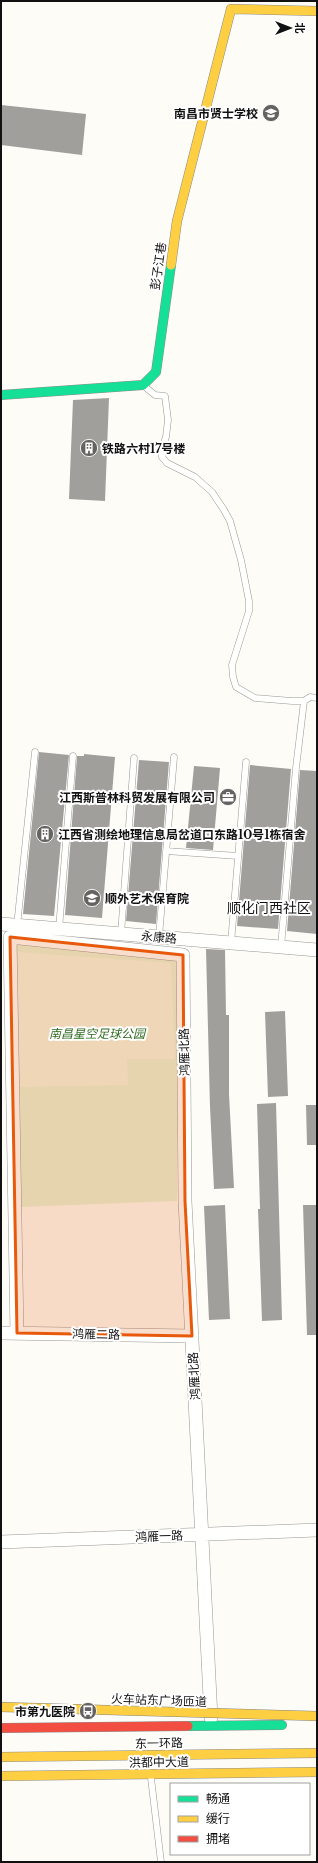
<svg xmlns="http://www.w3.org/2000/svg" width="318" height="1863" font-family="'Libre Baskerville','Noto Sans SC',serif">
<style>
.green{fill:#e7f3d7}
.pitch{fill:#f0f6e1}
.building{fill:#a19f9c}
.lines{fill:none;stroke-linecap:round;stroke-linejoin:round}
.lane-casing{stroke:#979795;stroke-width:7}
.street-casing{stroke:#979795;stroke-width:14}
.fast-casing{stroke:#8e8d8b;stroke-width:10}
.slow-casing{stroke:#8e8d8b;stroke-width:10}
.jam-casing{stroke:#8e8d8b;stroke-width:10}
.lane{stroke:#fffffe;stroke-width:6}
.street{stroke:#fffffe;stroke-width:13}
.fast{stroke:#16e098;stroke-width:9}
.slow{stroke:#ffcf43;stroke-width:9}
.jam{stroke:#f24e42;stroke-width:9}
.slow-bridge-casing{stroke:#858482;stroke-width:10;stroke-linecap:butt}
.slow-bridge{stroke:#ffcf43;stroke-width:9}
.marked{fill:#e8590c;fill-opacity:0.2;stroke:#e8590c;stroke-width:3;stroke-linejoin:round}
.labels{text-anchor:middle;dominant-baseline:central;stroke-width:4;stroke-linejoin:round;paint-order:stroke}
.poi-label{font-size:12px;font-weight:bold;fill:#111;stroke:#fff;text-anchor:end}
.street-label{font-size:12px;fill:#111;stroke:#fff}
.park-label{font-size:12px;font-style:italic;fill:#2f6b1f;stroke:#fff}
.quarter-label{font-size:14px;fill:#111;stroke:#fff}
</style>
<rect width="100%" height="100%" fill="#fdfcf7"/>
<path class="green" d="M15 944 177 960V1201L21 1207Z"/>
<path class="pitch" d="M17 952 171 963 175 1059H127L128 1085 20 1087Z"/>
<path class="building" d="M1 105 86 114 82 155 1 145Z
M109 398 105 501 69 499 73 400Z
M39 752 69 755 54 916 23 914Z
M84 754 115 757 102 918 65 915 77 756H84Z
M139 760 169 762 156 924 126 921Z
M250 765 291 769 278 929 237 926Z
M194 766 220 768 213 850 186 848Z
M300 770 317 771V934L287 931Z
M206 949 225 950 226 1015H229V1094L234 1188 214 1189 210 1107Z
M285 1011 288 1096 268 1097 265 1012Z
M276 1103 282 1320 262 1321 258 1209H260L257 1104Z
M306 1105H317V1145H307Z
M225 1205 230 1319 209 1320 204 1206Z
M303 1205H317V1335H307Z"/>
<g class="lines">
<defs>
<path id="lane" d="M144 386 155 395 165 396 168 420 166 437 162 448V457L167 463 195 477 212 492 224 510 230 521 241 560 249 601V611L232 665 233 677 236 687 255 698 292 701H304L310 697 317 698
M166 851 238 856
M17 926 35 752
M59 929 73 756
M121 934 134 758
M159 937 174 757
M231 943 246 762
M281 947 296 768 304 701
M151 1778 161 1862"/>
<path id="street" d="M1 924 317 950
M1 1333 192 1336
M17 1333 10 937 183 955 185 1201 211 1718
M1 1542 317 1530"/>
<path id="fast" d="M1 395 143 385 156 372 171 265
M188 1726 282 1725"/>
<path id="slow" d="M171 265 177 221 231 9 317 11
M1 1757 317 1753
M1 1776 317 1772"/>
<path id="jam" d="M1 1728 188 1726"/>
</defs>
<use href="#lane" class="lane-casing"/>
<use href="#street" class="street-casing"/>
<use href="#fast" class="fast-casing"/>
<use href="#slow" class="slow-casing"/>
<use href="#jam" class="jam-casing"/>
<use href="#lane" class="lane"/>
<use href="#street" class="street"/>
<use href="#fast" class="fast"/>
<use href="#slow" class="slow"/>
<use href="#jam" class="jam"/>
<defs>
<path id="slow-bridge" d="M1 1707 317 1716"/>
</defs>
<use href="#slow-bridge" class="slow-bridge-casing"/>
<use href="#slow-bridge" class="slow-bridge"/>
</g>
<path class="marked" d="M10 937 183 955 185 1201 192 1336 17 1333Z"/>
<defs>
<symbol id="school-disc" viewBox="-11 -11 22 22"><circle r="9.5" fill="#646362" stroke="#fff"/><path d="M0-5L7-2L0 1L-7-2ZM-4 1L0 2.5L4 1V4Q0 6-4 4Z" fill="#fff"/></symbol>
<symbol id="building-disc" viewBox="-11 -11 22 22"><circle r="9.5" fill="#646362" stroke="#fff"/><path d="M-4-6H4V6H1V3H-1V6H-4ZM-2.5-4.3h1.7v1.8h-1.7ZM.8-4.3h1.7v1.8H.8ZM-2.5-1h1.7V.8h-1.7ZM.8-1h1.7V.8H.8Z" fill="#fff"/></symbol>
<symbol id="office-disc" viewBox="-11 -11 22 22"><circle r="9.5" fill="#646362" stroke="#fff"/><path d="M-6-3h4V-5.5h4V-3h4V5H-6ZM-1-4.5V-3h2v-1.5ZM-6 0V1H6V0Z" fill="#fff"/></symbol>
<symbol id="bus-disc" viewBox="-11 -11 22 22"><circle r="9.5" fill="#646362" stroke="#fff"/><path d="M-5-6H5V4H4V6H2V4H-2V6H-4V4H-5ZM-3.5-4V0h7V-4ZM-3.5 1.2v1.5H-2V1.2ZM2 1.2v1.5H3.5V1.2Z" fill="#fff"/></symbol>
</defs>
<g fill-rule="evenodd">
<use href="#school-disc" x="261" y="103" width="20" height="20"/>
<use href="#building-disc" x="79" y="438" width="20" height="20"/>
<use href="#office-disc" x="218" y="787" width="20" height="20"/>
<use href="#building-disc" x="35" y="824" width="20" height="20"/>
<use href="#school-disc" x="82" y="888" width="20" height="20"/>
<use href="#bus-disc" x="78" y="1701" width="20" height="20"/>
</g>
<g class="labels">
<g class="poi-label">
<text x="258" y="113">南昌市贤士学校</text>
<text x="102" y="448" text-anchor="start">铁路六村17号楼</text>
<text x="215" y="797">江西斯普林科贸发展有限公司</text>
<text x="58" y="834" text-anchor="start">江西省测绘地理信息局岔道口东路10号1栋宿舍</text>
<text x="105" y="898" text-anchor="start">顺外艺术保育院</text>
<text x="75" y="1711">市第九医院</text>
</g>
<g class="street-label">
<text transform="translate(158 266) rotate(-82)">彭子江巷</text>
<text transform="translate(159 937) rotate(5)">永康路</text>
<text transform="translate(184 1052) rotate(-91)">鸿雁北路</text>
<text transform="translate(96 1334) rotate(1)">鸿雁二路</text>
<text transform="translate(194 1376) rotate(-93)">鸿雁北路</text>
<text transform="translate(159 1536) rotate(-2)">鸿雁一路</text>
<text transform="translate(159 1700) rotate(2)">火车站东广场匝道</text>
<text transform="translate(159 1743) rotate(-1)">东一环路</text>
<text transform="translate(159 1762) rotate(-1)">洪都中大道</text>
</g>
<g class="park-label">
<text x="97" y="1033">南昌星空足球公园</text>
</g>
<g class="quarter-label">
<text x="269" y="908">顺化门西社区</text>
</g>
</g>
<rect width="318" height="1863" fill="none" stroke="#111111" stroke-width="4"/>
<rect x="170" y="1783" width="140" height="72" fill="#ffffff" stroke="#a0a0a0"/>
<rect x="178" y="1796" width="20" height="6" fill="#16e098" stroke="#a0a0a0"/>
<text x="206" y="1803" font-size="12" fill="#111111">畅通</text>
<rect x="178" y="1816" width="20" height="6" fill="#ffcf43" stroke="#a0a0a0"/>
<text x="206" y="1823" font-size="12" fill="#111111">缓行</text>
<rect x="178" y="1836" width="20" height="6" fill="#f24e42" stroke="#a0a0a0"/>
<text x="206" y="1843" font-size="12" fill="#111111">拥堵</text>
<g transform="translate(290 28) rotate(90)" stroke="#ffffff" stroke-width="3" paint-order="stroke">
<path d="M0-3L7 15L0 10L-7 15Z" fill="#111111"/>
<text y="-6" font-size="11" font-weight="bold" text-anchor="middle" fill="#111111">北</text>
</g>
</svg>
